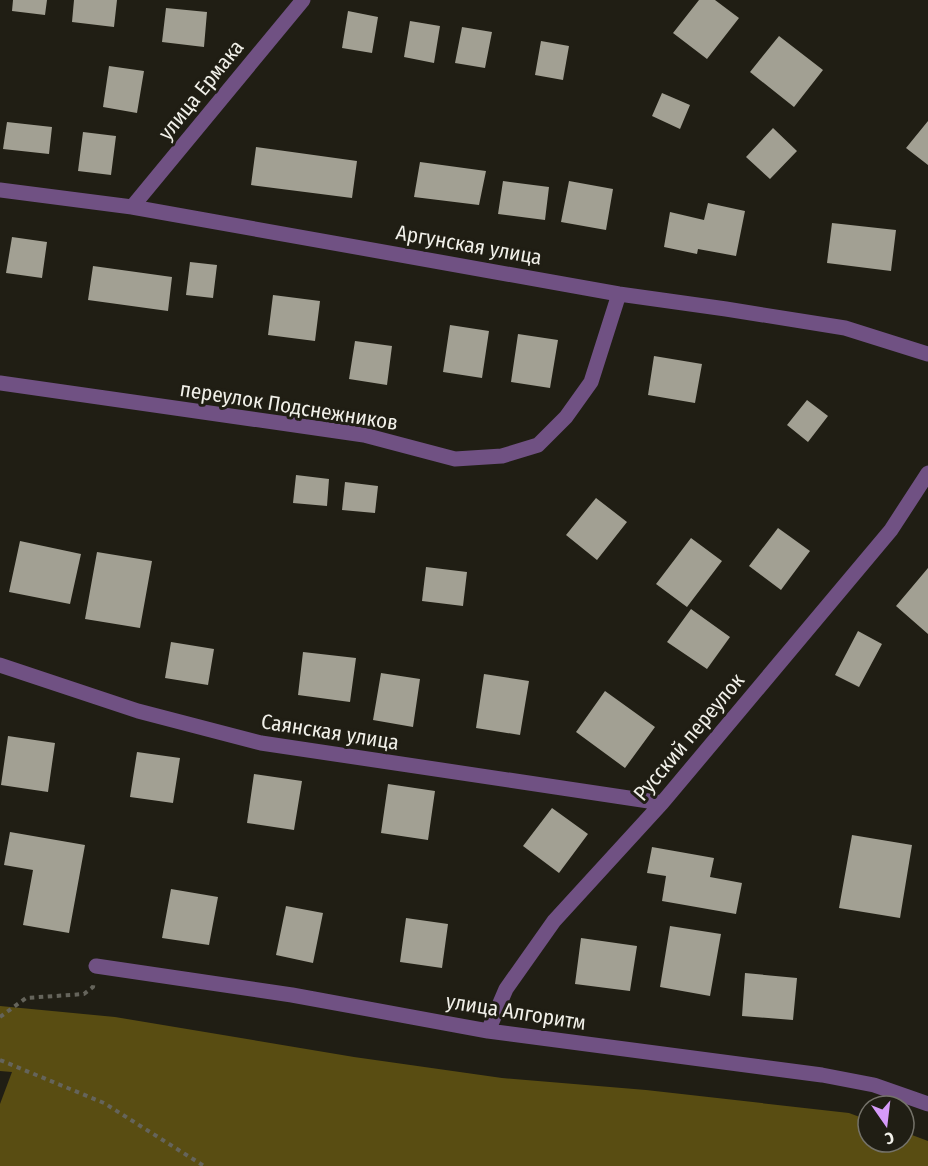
<svg xmlns="http://www.w3.org/2000/svg" width="928" height="1166" font-family="'Fira Sans Condensed',sans-serif">
<style>
.forest{fill:#594d12}
.building{fill:#a2a093}
.lines{fill:none;stroke-linecap:round;stroke-linejoin:round}
.path{stroke:#65645b;stroke-width:4;stroke-dasharray:4.5 4.5;stroke-linecap:butt}
.minor{stroke:#705183;stroke-width:15}
.labels{text-anchor:middle;dominant-baseline:central;stroke-width:6;stroke-linejoin:round;paint-order:stroke}
.street-label{font-size:21px;fill:#f1f0e9;stroke:#201e14}
</style>
<rect width="100%" height="100%" fill="#201e14"/>
<path class="forest" d="M0 1006 115 1017 354 1057 502 1078 646 1090 849 1113 868 1120V1142H904V1132L928 1141V1166H0V1104L12 1072 0 1071Z"/>
<path class="building" d="M13 0H47L45 15 12 11Z
M74 0H117L114 27 72 22Z
M699 0H715L739 18 707 59 673 33Z
M166 8 207 12 204 47 162 42Z
M348 11 378 17 372 53 342 48Z
M410 21 440 26 434 63 404 57Z
M462 27 492 32 485 68 455 63Z
M779 36 823 70 794 107 750 72Z
M541 41 569 46 563 80 535 75Z
M109 66 144 71 137 113 103 107Z
M662 93 690 105 680 129 652 116Z
M928 121V165L906 148Z
M7 122 52 127 49 154 3 149Z
M773 128 797 151 770 179 746 157Z
M83 132 116 136 111 175 78 171Z
M256 147 357 161 352 198 251 185Z
M420 162 486 171 479 205 414 197Z
M503 181 549 187 545 220 498 214Z
M569 181 613 189 606 230 561 222Z
M708 203 745 211 736 256 698 249 697 254 664 247 670 212 704 220Z
M832 223 896 230 891 271 827 263Z
M12 237 47 242 42 278 6 273Z
M190 262 217 265 213 298 186 295Z
M93 266 172 277 168 311 88 300Z
M273 295 320 301 315 341 268 335Z
M450 325 489 331 482 378 443 372Z
M518 334 558 340 550 388 511 382Z
M355 341 392 346 387 385 349 379Z
M654 356 702 364 695 403 648 395Z
M807 400 828 416 808 442 787 425Z
M296 475 329 479 327 506 293 503Z
M345 482 378 486 375 513 342 510Z
M596 498 627 522 597 560 566 535Z
M778 528 810 551 781 590 749 566Z
M691 538 722 561 687 607 656 584Z
M20 541 81 554 70 604 9 592Z
M97 552 152 561 140 628 85 619Z
M426 567 467 572 463 606 422 601Z
M928 568V634L896 606Z
M691 609 730 637 707 669 667 642Z
M858 631 882 644 859 687 835 675Z
M171 642 214 649 208 685 165 678Z
M303 652 356 658 350 702 298 695Z
M381 673 420 679 413 727 373 720Z
M484 674 529 681 520 735 476 728Z
M605 691 655 727 625 768 576 732Z
M8 736 55 743 48 792 1 785Z
M137 752 180 758 173 803 130 797Z
M254 774 302 781 294 830 247 823Z
M388 784 435 791 428 840 381 833Z
M552 808 588 834 559 873 523 846Z
M10 832 85 845 69 933 23 925 33 870 4 865Z
M852 835 912 845 900 918 839 908Z
M652 847 714 858 710 877 742 883 736 914 662 901 666 876 647 873Z
M171 889 218 897 209 945 162 938Z
M286 906 323 913 313 963 276 955Z
M406 918 448 924 442 968 400 962Z
M670 926 721 934 710 996 660 987Z
M581 938 637 946 630 991 575 984Z
M745 973 797 978 793 1020 742 1016Z"/>
<g class="lines">
<path class="path" d="M0 1017 26 998 84 994 93 987 94 981
M0 1060 104 1103 204 1166"/>
<path class="minor" d="M0 190 132 207 619 294 726 309 845 328 928 354
M132 207 303 0
M0 383 364 435 455 459 502 456 538 445 566 417 591 382 619 294
M0 665 138 711 261 743 662 803
M96 966 292 995 488 1031 822 1075 874 1085 928 1104
M488 1031 506 989 554 921 662 803 891 530 928 473"/>
</g>
<g class="labels">
<g class="street-label">
<text transform="translate(201 90) rotate(-51)">улица Ермака</text>
<text transform="translate(469 245) rotate(10)">Аргунская улица</text>
<text transform="translate(289 406) rotate(9)">переулок Подснежников</text>
<text transform="translate(330 732) rotate(9)">Саянская улица</text>
<text transform="translate(689 737) rotate(-50)">Русский переулок</text>
<text transform="translate(516 1012) rotate(9)">улица Алгоритм</text>
</g>
</g>
<g transform="translate(886 1124) rotate(166)"><circle r="28" fill="#201e14" stroke="#747269" stroke-width="1.5"/>
<path d="M0-4.5L10 22L0 15L-10 22Z" fill="#d69bfa"/>
<text y="-9" font-size="16" font-weight="bold" text-anchor="middle" fill="#f1f0e9">С</text>
</g>
</svg>
